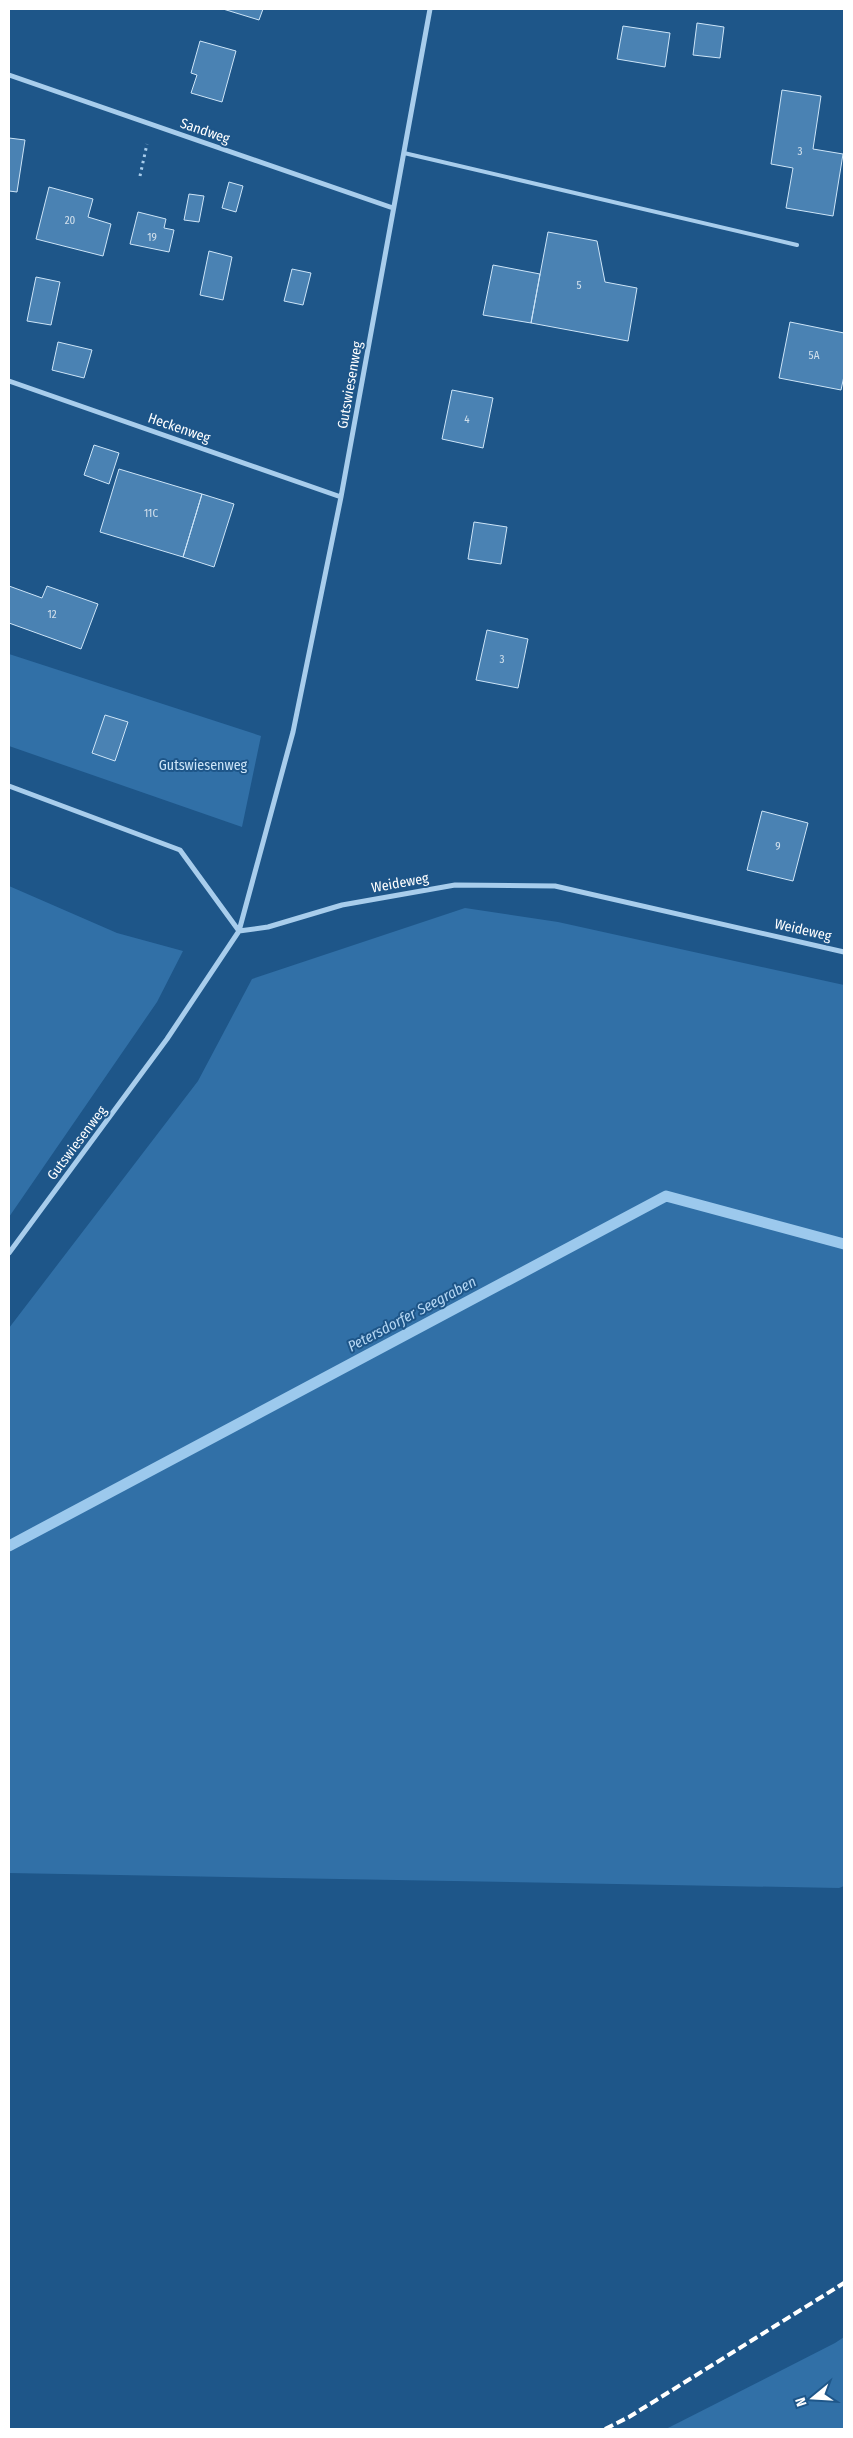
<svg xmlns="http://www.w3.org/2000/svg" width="853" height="2438" font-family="'Fira Sans Condensed',sans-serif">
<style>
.green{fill:#3170a7}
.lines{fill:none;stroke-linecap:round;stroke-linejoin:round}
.stream{stroke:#9cc9ed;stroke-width:11}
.building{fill:#4a82b3;stroke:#cde5f8}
.path{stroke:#a8cdec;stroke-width:3;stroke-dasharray:2.5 4;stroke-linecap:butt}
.service{stroke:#a8cdec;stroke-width:4}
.minor{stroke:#a8cdec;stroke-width:5}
.rail{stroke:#fff;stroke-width:4;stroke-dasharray:9 4;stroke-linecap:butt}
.labels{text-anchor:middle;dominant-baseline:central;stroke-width:4;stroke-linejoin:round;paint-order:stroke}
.number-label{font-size:11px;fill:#d2e0ec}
.street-label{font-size:14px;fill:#fff;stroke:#1e5689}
.park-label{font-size:14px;fill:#cde5f8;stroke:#1e5689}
.water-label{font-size:15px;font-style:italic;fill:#b4d6f3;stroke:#1e5689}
</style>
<rect width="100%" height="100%" fill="#1e5689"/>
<path class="green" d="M9 654 261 736 242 827 9 746Z
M9 886 117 933 183 951 157 1002 9 1217Z
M465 908 558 922 844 985V1886L839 1888 9 1873V1328L198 1081 252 979Z
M844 2337V2429H666L835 2343Z"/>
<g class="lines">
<path class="stream" d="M9 1546 666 1196 844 1244"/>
</g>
<path class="building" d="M223 9H263L259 20Z
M697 23 724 27 720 58 693 55Z
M623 26 670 33 665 67 617 59Z
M200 41 236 51 222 102 191 93 197 75 191 73Z
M782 90 821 96 813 149 843 154 833 216 786 208 793 168 771 164Z
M9 138 25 140 17 192 9 191Z
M229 182 243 186 236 212 222 208Z
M49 187 93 199 88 217 111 224 103 256 36 239Z
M189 194 204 196 199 222 184 220Z
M138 212 166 219 164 228 174 230 169 252 130 244Z
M548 232 597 241 605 282 637 288 628 341 531 323Z
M209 251 232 257 223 300 200 295Z
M493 265 540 274 531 323 483 315Z
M292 269 311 273 303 305 284 301Z
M36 277 60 282 51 325 27 321Z
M790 322 844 333V376L841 390 779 378Z
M58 342 92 350 84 378 52 370Z
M452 390 493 398 483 448 442 439Z
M94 445 119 453 109 484 84 475Z
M119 469 202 494 183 557 100 532Z
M202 494 234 504 214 567 183 557Z
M474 522 507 527 501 564 468 559Z
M9 586 42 598 47 586 98 604 81 649 9 623Z
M487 630 528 639 518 688 476 680Z
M105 715 128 722 115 761 92 753Z
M762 811 808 823 793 881 747 870Z"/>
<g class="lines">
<path class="path" d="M140 176 147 144"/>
<path class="service" d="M404 153 797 245"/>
<path class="minor" d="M9 75 393 208
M9 381 341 497
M9 786 180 850 239 931 268 927 342 905 455 885 555 886 844 952
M9 1253 167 1039 239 931 293 732 341 497 430 9"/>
<path class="rail" d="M605 2429 629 2417 844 2283"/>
</g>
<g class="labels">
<g class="number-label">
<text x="800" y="151">3</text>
<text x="70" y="220">20</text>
<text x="152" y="237">19</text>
<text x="579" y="285">5</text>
<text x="814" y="355">5A</text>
<text x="467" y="419">4</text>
<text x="151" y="513">11C</text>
<text x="52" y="614">12</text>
<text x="502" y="659">3</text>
<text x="778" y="846">9</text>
</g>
<g class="street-label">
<text transform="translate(205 131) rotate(19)">Sandweg</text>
<text transform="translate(350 385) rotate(-80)">Gutswiesenweg</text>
<text transform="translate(179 428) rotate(19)">Heckenweg</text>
<text transform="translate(400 883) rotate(-10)">Weideweg</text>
<text transform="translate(803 930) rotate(13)">Weideweg</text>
<text transform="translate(77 1143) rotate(-53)">Gutswiesenweg</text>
</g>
<g class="park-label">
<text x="203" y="765">Gutswiesenweg</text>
</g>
<g class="water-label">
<text transform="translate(412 1314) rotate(-28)">Petersdorfer Seegraben</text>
</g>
</g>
<rect width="853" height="2438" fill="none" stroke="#ffffff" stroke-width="20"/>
<g transform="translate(813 2398) rotate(252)" stroke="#1e5689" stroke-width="4" paint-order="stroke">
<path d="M0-4L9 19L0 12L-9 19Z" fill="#ffffff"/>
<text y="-8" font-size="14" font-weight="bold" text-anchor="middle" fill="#ffffff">N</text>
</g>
</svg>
